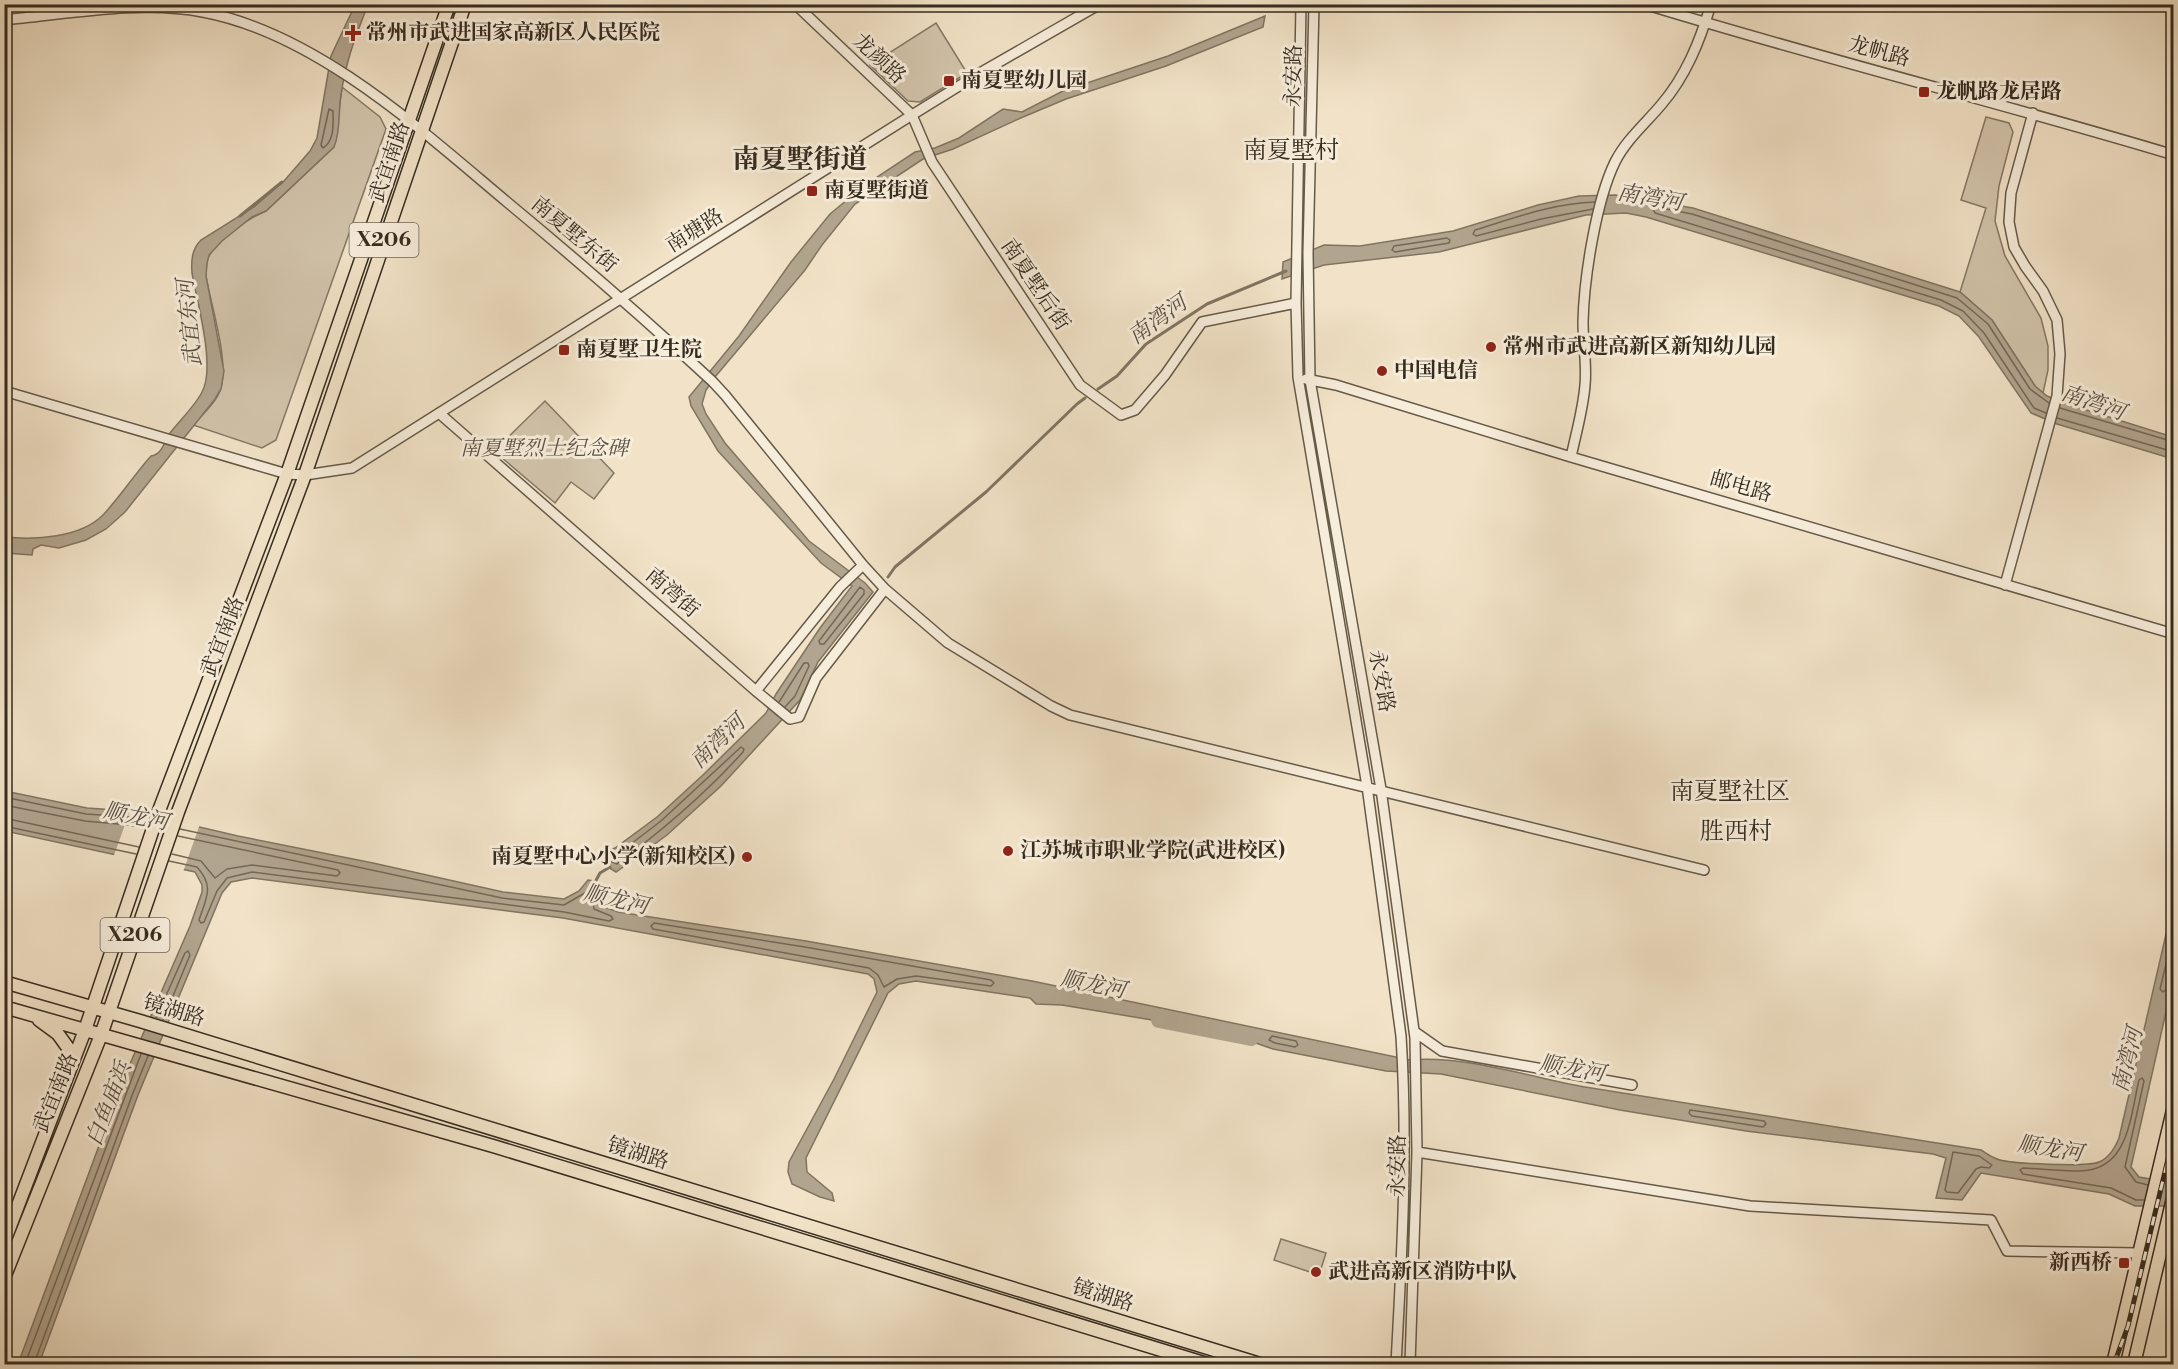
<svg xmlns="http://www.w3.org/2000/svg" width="2178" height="1369" font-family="'Libre Bodoni','Noto Serif SC',serif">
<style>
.green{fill:#d2c4ab;stroke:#847865;stroke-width:1.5}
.water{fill:#b2a58f;stroke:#807562;stroke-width:1.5}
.pier{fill:#f2e3c8}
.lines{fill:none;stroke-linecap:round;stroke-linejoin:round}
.shore{stroke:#746857;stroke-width:1.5}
.stream{stroke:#807562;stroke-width:3}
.river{stroke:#b2a58f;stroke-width:16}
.minor-casing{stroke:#655a49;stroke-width:12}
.major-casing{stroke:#362c1f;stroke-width:15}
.minor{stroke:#f7eddb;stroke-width:9}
.major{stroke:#f2e3c8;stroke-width:12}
.rail-casing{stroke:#362c1f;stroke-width:5}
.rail{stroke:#f7eddb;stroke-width:3;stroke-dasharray:9;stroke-linecap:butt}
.poi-dot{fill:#8f2418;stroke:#f7eddb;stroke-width:2}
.labels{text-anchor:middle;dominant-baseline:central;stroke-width:6;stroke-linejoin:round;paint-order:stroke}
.shield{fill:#f7eddb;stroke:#706657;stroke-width:1.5}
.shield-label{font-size:20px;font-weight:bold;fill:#362c1f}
.poi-label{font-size:21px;font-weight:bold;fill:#362c1f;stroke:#f7eddb;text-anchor:start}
.street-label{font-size:21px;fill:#362c1f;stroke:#f7eddb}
.park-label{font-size:21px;font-style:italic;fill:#5d5242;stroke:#f7eddb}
.water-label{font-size:22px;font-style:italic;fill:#5b5041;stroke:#f7eddb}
.quarter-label{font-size:24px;fill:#362c1f;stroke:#f7eddb}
.district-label{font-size:27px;font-weight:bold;fill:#362c1f;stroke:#f7eddb}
</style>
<rect width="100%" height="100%" fill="#f2e3c8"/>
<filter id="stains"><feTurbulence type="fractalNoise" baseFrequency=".00333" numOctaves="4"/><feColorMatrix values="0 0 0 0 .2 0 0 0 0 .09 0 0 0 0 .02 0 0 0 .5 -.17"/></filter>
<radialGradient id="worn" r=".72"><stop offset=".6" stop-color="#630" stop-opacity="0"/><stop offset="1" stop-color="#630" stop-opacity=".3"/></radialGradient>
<path class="green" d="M936 23 967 73 920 102 908 101 870 65Z
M342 87 380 117 386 129 276 440 262 448 193 425C203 414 217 402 221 388 229 359 211 306 206 276 206 269 206 262 209 256 218 239 249 218 266 211L334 147Z
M1986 117 2009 123 2013 132 1999 186 1995 221 2005 256 2041 318 2048 346V370L2043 393 2035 386 1992 320 1960 292 1986 208 1961 200Z
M545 401 614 473 594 499 571 482 555 503 494 451Z
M1281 1239 1326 1253 1319 1275 1274 1260Z"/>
<path class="water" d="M355 5H368C355 37 346 61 341 95 338 112 341 131 334 147L266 211 252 217 222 241 209 255 207 263 206 276 224 371 221 389 215 399 125 512 106 529 86 540 59 548 41 545 33 549 32 555 5 553V537C35 540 80 538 103 515 120 497 134 475 151 456 163 454 164 441 170 433 180 420 195 406 202 392 216 367 197 302 192 273 191 260 192 249 201 240L254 207 284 181 310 151 317 138 331 56Z
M1265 16 1263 27 1166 66 1066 99 1023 117 953 149 923 159 855 204 822 245 805 270 715 377 706 390 702 404 706 414 725 443 809 541 865 583 873 592 818 662 800 700 721 786 667 835 616 872 594 858 615 848 657 817 703 775 766 713 776 694 820 628 852 586 821 563 718 451 691 406 689 397 739 336 791 262 830 214 865 185 915 152 935 148 959 138 1003 109 1022 112 1063 91 1168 56Z
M1615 195 1693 208 1960 292 1992 320 2035 386 2047 396 2064 403 2173 437V459L2057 424 2031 413 1979 337 1959 316 1939 306 1646 217 1626 213 1586 215 1439 252 1324 265 1282 279 1283 262 1324 245 1360 246 1453 231 1538 205 1579 196Z
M5 791 87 808 131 811 238 836 373 863 503 892 564 899 579 891 588 880 594 881 598 889 599 905 618 912 806 941 1032 981 1410 1060C1466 1055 1529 1077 1585 1087 1717 1108 1849 1129 1981 1150 1986 1153 1991 1157 1997 1159 2008 1164 2087 1167 2099 1162 2109 1158 2115 1148 2119 1138L2173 904V981L2131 1167 2139 1177 2173 1183V1206H2135L2109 1194 1981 1173 1962 1200 1936 1198 1946 1158 1933 1154 1746 1131 1620 1110 1441 1074 1386 1071 1273 1049 1224 1032 1062 1005 1036 1004 1030 998 916 981 899 984 888 993 806 1158 807 1172 832 1193 834 1201 820 1197 792 1184 788 1172 789 1162 834 1079 877 992 874 979 868 974 563 918 252 878 231 882 222 893 138 1095 39 1364H18L126 1073 190 926 202 892V885L195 872 5 831Z"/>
<path class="pier" d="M131 808 200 824 183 872 113 858Z"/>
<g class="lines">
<path class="shore" d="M329 109 333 111C333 124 335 140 323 148L321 145Z
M1593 209 1541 219 1476 236 1473 234 1475 230C1514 218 1554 203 1595 202
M1447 238 1450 240 1449 243 1395 252 1392 250 1394 246Z
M2060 408 2174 442
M2046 413 2034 408 1984 333 1963 311 1941 300 1655 213 1653 209 1656 207 1692 214 1957 298 1988 324 2030 389 2049 403
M2057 418 2174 452
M860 587 864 590V594L824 644H820L819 641Z
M779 702 804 663H808L809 666 795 696 785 707
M741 747 744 749 743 752C705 794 663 830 617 864L610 861 611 857 619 853 661 821Z
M4 797 86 814 130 817 148 821
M4 805 85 821 129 825 145 828
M4 818 139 847
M4 826 136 854
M172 854 201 861 215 878 227 869 252 865 337 876 340 873 338 870 178 836
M169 861 197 867C215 887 206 898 199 920L201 923 204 922 217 891 227 878 252 872 564 912 609 921 613 919 611 916 594 909 592 892 590 890 564 905 502 898 180 829
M654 923 805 947 991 980 994 983 991 986 916 976 897 979 884 987 878 975 869 968 653 929 651 926Z
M2174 931 2160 989 2163 992 2169 987H2174
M156 1018 185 953 188 951 190 955 163 1020
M1272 1036 1296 1041 1298 1045 1295 1047 1275 1043 1269 1040Z
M1690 1110 1764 1121 1766 1124 1763 1127 1692 1116 1689 1113Z
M1953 1152 1979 1156 1992 1165 1989 1168 1981 1167 1976 1169 1958 1193 1947 1192 1945 1190Z
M2144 1200H2136L2111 1188 2023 1174 2020 1170 2023 1168C2042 1169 2061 1171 2079 1171 2129 1171 2130 1117 2139 1080L2142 1078 2144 1081 2125 1167 2136 1182 2148 1185
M25 1364 141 1054
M34 1364 133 1093 148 1056"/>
<path class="stream" d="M240 216 282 182
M1098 389 1117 376 1146 344 1207 304 1286 271
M888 577 895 567 986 492 1077 404 1085 398
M593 886 600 873 610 867"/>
<path class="river" d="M1159 1020 1251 1038"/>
<defs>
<path id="minor" d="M795 4 912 115 932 162 1080 385 1121 415 1135 410 1165 375 1202 322 1296 303
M1301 4 1296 303 1298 377 1367 786 1401 1036C1408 1146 1402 1255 1396 1364
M1314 4 1308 253 1310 380 1381 789 1415 1038 1417 1152 1410 1364
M1644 4C1819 58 1998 102 2174 155
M4 20C69 14 139 0 203 12 316 33 421 130 507 202 577 260 645 319 712 381L725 395 863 565 885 589 948 643 1051 706 1070 715 1704 870
M1306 379 1336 385 1571 457 2174 634
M4 391 287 474 305 475 352 468 912 115 980 73 1100 4
M439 413 756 691 840 587 863 565
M1571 457C1576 433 1583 410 1585 385 1587 364 1583 343 1583 322 1584 278 1596 201 1615 162 1626 140 1645 124 1661 105 1686 76 1700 41 1711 4
M2005 585 2057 396 2060 354 2057 320 2043 291 2025 266 2014 247 2009 222 2011 193 2033 113
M756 691 790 719 799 717 816 678 885 589
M1415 1032 1442 1051 1632 1085
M1417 1152 1750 1206 1991 1220 2007 1251 2139 1253"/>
<path id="major" d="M4 982 140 1021 1260 1364
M4 1007 493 1146 1207 1364
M39 1020 58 1034 71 1052 69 1064
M4 1242 85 1030 160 808 287 474 449 4
M4 1278 101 1035 178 812 305 475 465 4
M2113 1364 2174 1106
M2134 1364 2174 1194"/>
</defs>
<use href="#minor" class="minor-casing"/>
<use href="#major" class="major-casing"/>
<use href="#minor" class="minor"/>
<use href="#major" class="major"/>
<defs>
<path id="rail" d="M2114 1364 2128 1326 2174 1134"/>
</defs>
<use href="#rail" class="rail-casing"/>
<use href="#rail" class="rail"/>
</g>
<g class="poi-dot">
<path d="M350 24h6v6h6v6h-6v6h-6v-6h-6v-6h6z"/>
<rect x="943" y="75" width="12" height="12" rx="3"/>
<rect x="1918" y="86" width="12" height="12" rx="3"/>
<rect x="806" y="185" width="12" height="12" rx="3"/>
<circle cx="1491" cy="347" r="6"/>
<rect x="558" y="344" width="12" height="12" rx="3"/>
<circle cx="1382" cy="371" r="6"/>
<circle cx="1008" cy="851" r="6"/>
<circle cx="747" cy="857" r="6"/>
<rect x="2118" y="1257" width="12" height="12" rx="3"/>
<circle cx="1316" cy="1272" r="6"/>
</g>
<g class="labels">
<g class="shield">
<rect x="349.5" y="223" width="69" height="34" rx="4.5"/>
<rect x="100.5" y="918" width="69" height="34" rx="4.5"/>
</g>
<g class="shield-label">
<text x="384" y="240">X206</text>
<text x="135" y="935">X206</text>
</g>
<g class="poi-label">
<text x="366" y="33">常州市武进国家高新区人民医院</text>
<text x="961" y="81">南夏墅幼儿园</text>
<text x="1936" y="92">龙帆路龙居路</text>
<text x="824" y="191">南夏墅街道</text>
<text x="1503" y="347">常州市武进高新区新知幼儿园</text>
<text x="576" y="350">南夏墅卫生院</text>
<text x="1394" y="371">中国电信</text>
<text x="1020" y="851">江苏城市职业学院(武进校区)</text>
<text x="735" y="857" text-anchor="end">南夏墅中心小学(新知校区)</text>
<text x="2112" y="1263" text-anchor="end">新西桥</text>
<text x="1328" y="1272">武进高新区消防中队</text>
</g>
<g class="street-label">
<text transform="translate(1879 52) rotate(15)">龙帆路</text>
<text transform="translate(879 59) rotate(43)">龙颜路</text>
<text transform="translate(1294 76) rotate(-89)">永安路</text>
<text transform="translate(390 162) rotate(-71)">武宜南路</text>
<text transform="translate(695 231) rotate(-32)">南塘路</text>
<text transform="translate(574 235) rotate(40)">南夏墅东街</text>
<text transform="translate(1035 285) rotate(56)">南夏墅后街</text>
<text transform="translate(1741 487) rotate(16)">邮电路</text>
<text transform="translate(672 593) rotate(41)">南湾街</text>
<text transform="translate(223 637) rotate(-69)">武宜南路</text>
<text transform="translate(1381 681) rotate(80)">永安路</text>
<text transform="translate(174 1011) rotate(17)">镜湖路</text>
<text transform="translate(56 1093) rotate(-68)">武宜南路</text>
<text transform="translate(638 1154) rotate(17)">镜湖路</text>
<text transform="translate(1398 1166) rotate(-89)">永安路</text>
<text transform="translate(1103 1296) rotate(17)">镜湖路</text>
</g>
<g class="park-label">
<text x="544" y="449">南夏墅烈士纪念碑</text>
</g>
<g class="water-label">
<text transform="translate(1650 198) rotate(10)">南湾河</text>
<text transform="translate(1158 320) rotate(-36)">南湾河</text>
<text transform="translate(190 323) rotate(-96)">武宜东河</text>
<text transform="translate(2093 403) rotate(19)">南湾河</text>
<text transform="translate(718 742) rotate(-44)">南湾河</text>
<text transform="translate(136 817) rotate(11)">顺龙河</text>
<text transform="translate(616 900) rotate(13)">顺龙河</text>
<text transform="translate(1093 985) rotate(11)">顺龙河</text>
<text transform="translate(2128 1060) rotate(-76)">南湾河</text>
<text transform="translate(1572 1069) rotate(10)">顺龙河</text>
<text transform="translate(109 1104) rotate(-69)">白鱼庙浜</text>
<text transform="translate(2050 1149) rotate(9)">顺龙河</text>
</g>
<g class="quarter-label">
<text x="1291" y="151">南夏墅村</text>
<text x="1730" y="792">南夏墅社区</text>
<text x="1736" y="832">胜西村</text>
</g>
<g class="district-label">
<text x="800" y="160">南夏墅街道</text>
</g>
</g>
<rect width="2178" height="1369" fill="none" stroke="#f2e3c8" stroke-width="24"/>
<rect x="6" y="6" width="2166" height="1357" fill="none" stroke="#362c1f" stroke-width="3"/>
<rect x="12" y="12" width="2154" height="1345" fill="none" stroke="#362c1f" stroke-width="1.5"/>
<rect width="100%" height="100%" filter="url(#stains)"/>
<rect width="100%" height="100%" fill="url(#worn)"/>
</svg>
